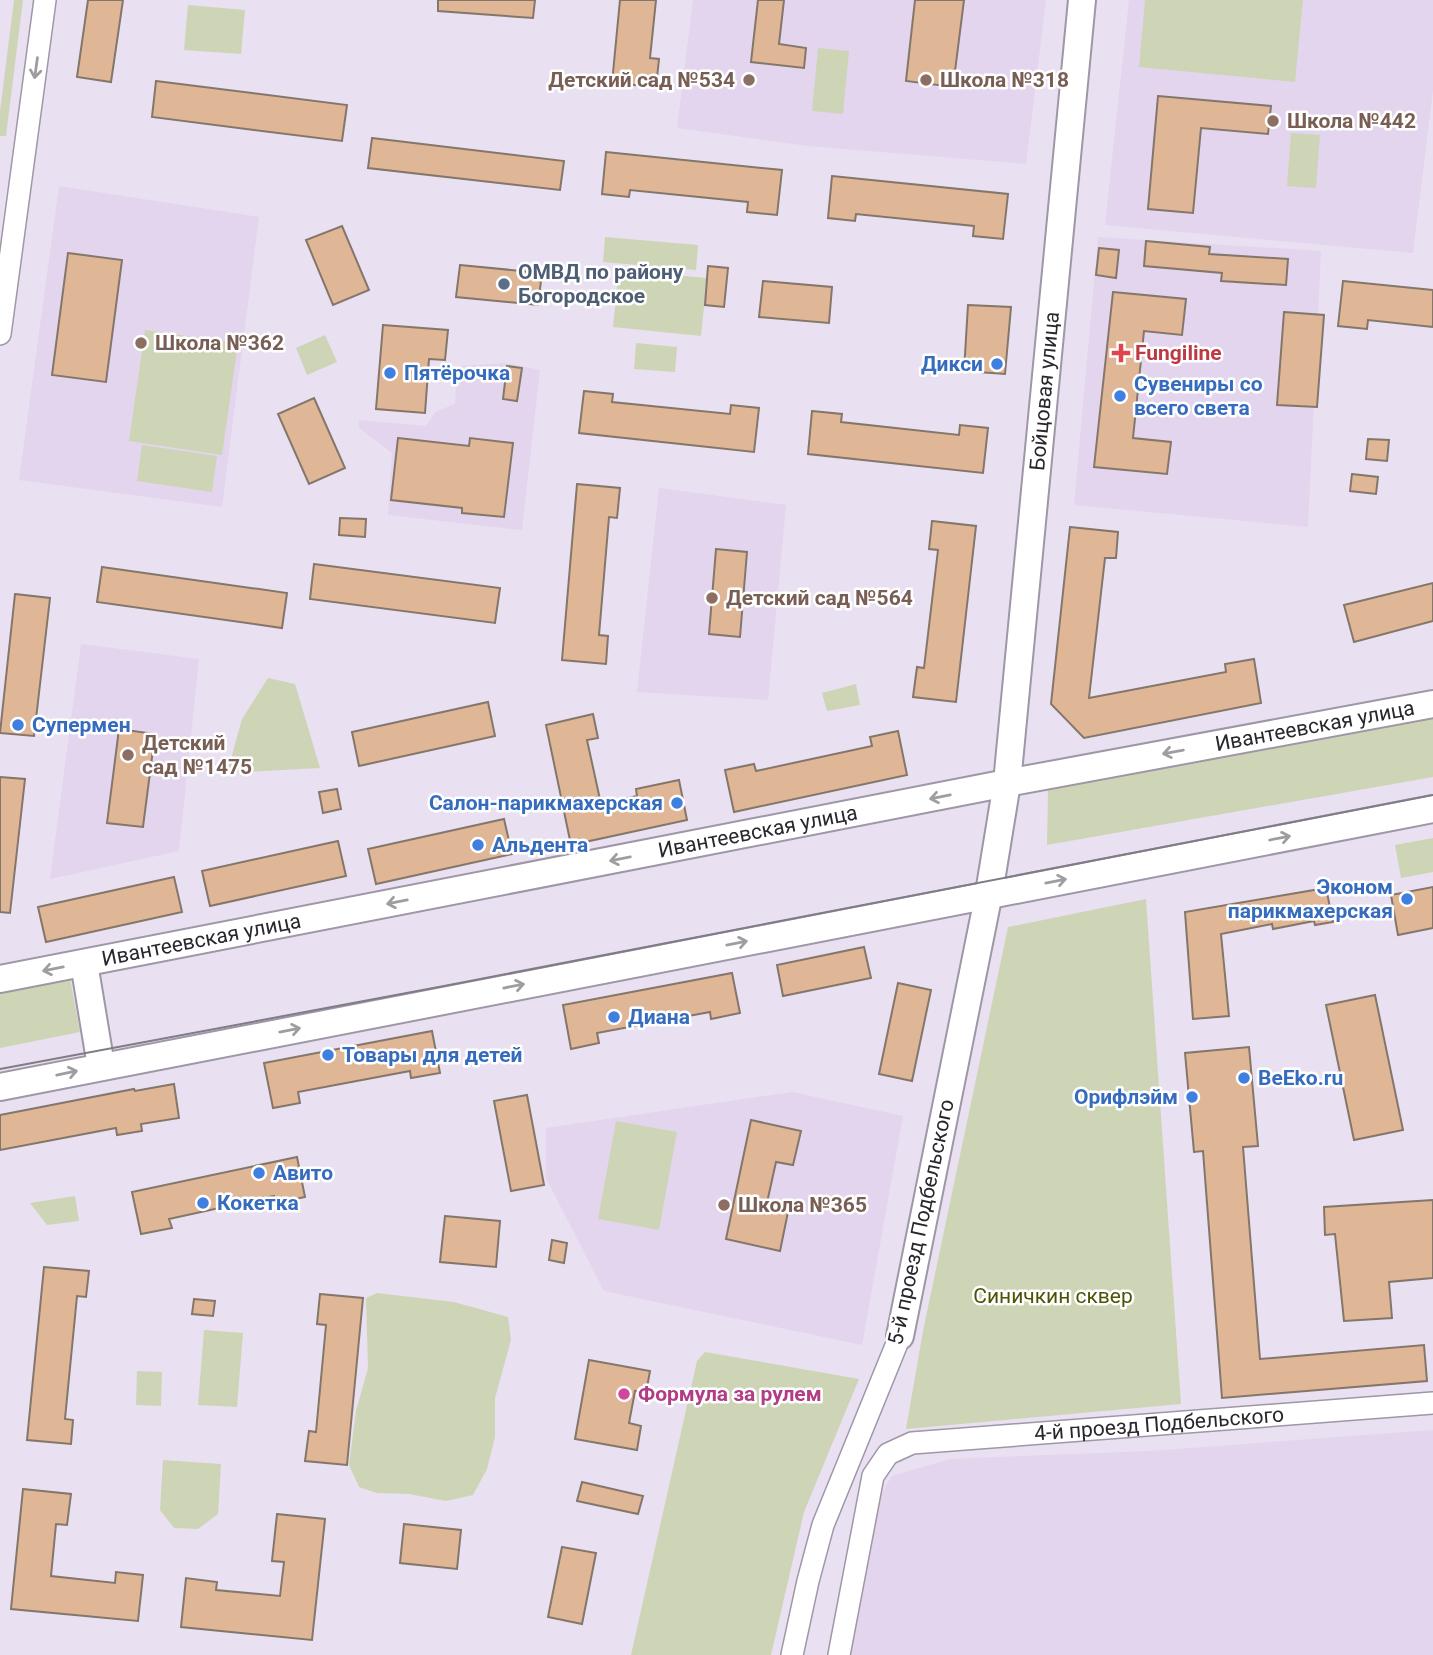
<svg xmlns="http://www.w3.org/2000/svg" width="1433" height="1655" font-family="Roboto,sans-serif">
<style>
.built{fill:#e2d5ed}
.green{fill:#ced5b6}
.building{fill:#e0b796;stroke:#84766a;stroke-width:2}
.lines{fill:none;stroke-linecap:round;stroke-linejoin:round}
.minor-casing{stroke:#9f96a6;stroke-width:24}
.tertiary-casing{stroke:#9f96a6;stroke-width:30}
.minor{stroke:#fff;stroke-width:21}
.tertiary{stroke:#fff;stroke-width:26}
.tram{stroke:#817b86;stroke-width:2}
.oneway{stroke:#9f9da0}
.education-dot{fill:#8d6e63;stroke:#fff;stroke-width:2.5}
.service-dot{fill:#5c6f8a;stroke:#fff;stroke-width:2.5}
.health-dot{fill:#e0444e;stroke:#fff;stroke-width:2.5}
.shop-dot{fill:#3f7fe0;stroke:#fff;stroke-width:2.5}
.hotel-dot{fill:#d1479c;stroke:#fff;stroke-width:2.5}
.labels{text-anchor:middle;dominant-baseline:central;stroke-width:5;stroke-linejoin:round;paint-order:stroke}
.education-label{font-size:21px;font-weight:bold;fill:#785e54;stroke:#fff;text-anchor:start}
.service-label{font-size:21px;font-weight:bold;fill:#4e5e75;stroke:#fff;text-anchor:start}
.health-label{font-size:21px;font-weight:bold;fill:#be3a42;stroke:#fff;text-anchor:start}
.shop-label{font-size:21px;font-weight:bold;fill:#366cbe;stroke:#fff;text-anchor:start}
.street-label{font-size:21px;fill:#29262c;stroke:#fff}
.park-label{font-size:21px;fill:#4a5405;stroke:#fff}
.hotel-label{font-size:21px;font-weight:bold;fill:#b23c85;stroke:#fff;text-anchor:start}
</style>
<rect width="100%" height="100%" fill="#e9e0f1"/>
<path class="built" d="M693 0H1046L1026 164 808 146 677 128Z
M1129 0H1433V90L1413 253 1105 225Z
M59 186 259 217 222 507 19 480Z
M1098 237 1321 251 1308 527 1074 505Z
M505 363 540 370 522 530 388 515 392 453 359 428V420L426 426 435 412 455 404 457 374 462 366Z
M659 488 786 505 768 700 637 692Z
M81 644 199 659 179 851 50 879Z
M792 1092 903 1116 862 1345 604 1291 546 1178V1128Z
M1433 1430V1655H850L882 1492 892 1476 950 1459 1150 1451Z"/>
<path class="green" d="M14 0H23L6 136H0V111Z
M1145 0H1303L1295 82 1139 67Z
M188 5 245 10 241 54 184 50Z
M818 48 849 51 843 114 812 111Z
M1291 133 1320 135 1316 188 1287 186Z
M605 237 698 245 696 270 603 262Z
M619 270 707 278 701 336 613 327Z
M145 330 238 343 222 455 129 441Z
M325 335 337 362 307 375 296 348Z
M636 343 677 347 675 372 634 369Z
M142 445 217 456 212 492 137 481Z
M268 678 295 684 320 768 227 773 242 719Z
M856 684 860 705 827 711 822 693Z
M1433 717V777L1047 845 1048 790Z
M1433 838V872L1401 878 1395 845Z
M1146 899 1181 1404 906 1429 923 1331 1008 927Z
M70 978 80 1032 0 1048V991Z
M616 1121 677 1132 659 1230 598 1219Z
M75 1196 79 1221 47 1225 30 1203Z
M377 1293 454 1302 508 1317 511 1340 495 1398V1437L487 1469 473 1495 446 1501 409 1494 377 1493 359 1487 349 1465 356 1411 368 1368 366 1298Z
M204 1330 243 1333 237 1407 198 1405Z
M705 1352 859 1379 804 1512 771 1655H631L697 1361Z
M137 1371 162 1372 161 1406 136 1405Z
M163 1460 221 1464 218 1514 198 1529 174 1528 160 1510Z"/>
<path class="building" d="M88 0H123L111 82 77 77Z
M438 0H535L533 18 438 11Z
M620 0H656L650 58 659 59 656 87 612 83Z
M758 0H784L779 44 806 48 804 68 751 62Z
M915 0H964L953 87 906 81Z
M156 81 347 105 342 141 152 117Z
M1158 96 1271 106 1268 134 1201 128 1193 213 1148 209Z
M372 138 564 161 560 190 368 168Z
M606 152 782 170 777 215 747 212 748 202 630 190 629 197 602 194Z
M832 176 1008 194 1003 239 973 236 974 226 856 214 855 221 828 218Z
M342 226 369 290 333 305 306 240Z
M1146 241 1210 247 1209 254 1288 259 1286 285 1221 281 1222 273 1144 266Z
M1099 248 1119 250 1116 278 1096 275Z
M68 253 122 260 106 382 52 375Z
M460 265 542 273 538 305 456 297Z
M708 266 728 268 724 307 705 305Z
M763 281 832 287 829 323 759 317Z
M1343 281 1433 290V327L1368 320 1367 329 1338 326Z
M1113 292 1186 299 1182 335 1144 331 1133 438 1171 442 1167 474 1094 467Z
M968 305 1011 307 1005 374 964 371Z
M1284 312 1324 315 1317 407 1277 405Z
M383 325 448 330 445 360 429 359 425 413 376 409Z
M507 366 522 368 517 401 503 399Z
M584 391 613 394 612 402 730 414 731 405 759 408 754 452 579 433Z
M314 398 345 468 309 484 278 414Z
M812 411 842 414 841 422 959 435 960 425 988 428 983 473 808 454Z
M398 438 469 446 470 438 513 443 504 517 462 513V508L391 500Z
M1368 439 1389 440 1387 461 1366 459Z
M1352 474 1378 477 1376 494 1350 491Z
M577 484 620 488 617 518 609 517 599 635 608 636 606 664 562 660Z
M340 518 366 519 365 537 339 535Z
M932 521 976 526 956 702 913 697 917 667 924 668 938 550 929 549Z
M1070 527 1118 532 1116 558H1105L1089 698 1226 672 1225 664 1254 659 1261 703 1084 738 1051 704Z
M716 549 747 552 740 637 709 634Z
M314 564 500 588 495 623 310 599Z
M102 567 287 593 282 628 97 602Z
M1433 583V621L1354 642 1344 605Z
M15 594 50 598 34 736 0 733Z
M488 702 495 736 359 766 352 732Z
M593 714 598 738 587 740 601 804 637 796 636 789 679 780 687 820 571 845 546 725Z
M119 729 155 734 143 827 107 823Z
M898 731 907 775 734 812 725 770 754 764 756 771 872 746 870 737Z
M0 777 25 779 10 913 0 912Z
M337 789 341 809 323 813 319 792Z
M504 819 512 854 376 884 368 849Z
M338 841 346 876 210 906 202 871Z
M174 877 182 912 46 942 38 907Z
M1433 887V928L1398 935 1391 895Z
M1326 888 1333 922 1315 925 1314 921 1273 929 1272 924 1221 934 1229 1016 1193 1019 1185 912Z
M864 947 871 978 783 996 777 965Z
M732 973 740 1013 711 1019 710 1012 597 1033 599 1043 571 1049 563 1005Z
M898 983 931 990 912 1081 879 1074Z
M1375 995 1403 1130 1354 1140 1326 1005Z
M432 1031 440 1073 411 1078 410 1071 298 1092 300 1103 273 1108 264 1063Z
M1249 1047 1258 1146 1243 1147 1260 1359 1424 1345 1427 1381 1222 1398 1203 1151 1194 1152 1185 1053Z
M174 1084 179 1118 141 1124 142 1131 117 1135 116 1128 0 1150V1115L134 1089 135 1091Z
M527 1095 544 1185 511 1191 494 1101Z
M751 1120 801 1131 793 1165 776 1162 766 1207 788 1212 780 1251 726 1239Z
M297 1157 305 1197 276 1203 274 1196 169 1219 172 1228 141 1234 132 1192Z
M1433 1200V1278L1389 1282 1392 1318 1344 1321 1335 1234 1325 1235 1324 1207Z
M445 1216 500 1221 496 1267 440 1262Z
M552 1240 567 1243 564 1263 549 1260Z
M44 1267 89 1271 86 1297 77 1296 65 1419 73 1420 71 1444 27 1440Z
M320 1294 363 1298 347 1465 305 1461 309 1431 316 1432 326 1325 317 1324Z
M194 1299 215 1301 213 1316 192 1314Z
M589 1360 650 1371 646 1393 635 1391 629 1423 641 1426 637 1450 575 1439Z
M582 1482 643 1496 638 1514 577 1501Z
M23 1489 71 1494 67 1525 56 1524 51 1576 115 1583 116 1572 143 1575 138 1621 11 1609Z
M277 1514 325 1519 312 1640 181 1627 186 1578 217 1582 216 1590 280 1596 284 1562 272 1561Z
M404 1524 461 1530 457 1569 400 1563Z
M562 1547 596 1553 582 1624 548 1617Z"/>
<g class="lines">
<defs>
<g id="minor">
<path d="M0 334 45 0"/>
<path d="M792 1655 808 1581 823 1525 900 1336"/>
<path id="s1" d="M839 1655 873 1476 888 1454 912 1443 1433 1403"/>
</g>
<g id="tertiary">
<path d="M84 963 101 1066"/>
<path id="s2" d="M0 979 1007 783 1433 704"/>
<path d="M0 1087 1433 809"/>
<path id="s3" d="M900 1336 989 893 1007 783 1082 0"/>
</g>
</defs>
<use href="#minor" class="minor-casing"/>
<use href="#tertiary" class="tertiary-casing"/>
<use href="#minor" class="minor"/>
<use href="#tertiary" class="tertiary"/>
<path class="tram" d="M0 1069 444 986 1433 795"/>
</g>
<defs><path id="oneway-shaft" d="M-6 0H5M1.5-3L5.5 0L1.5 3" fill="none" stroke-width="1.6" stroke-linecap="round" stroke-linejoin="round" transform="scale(1.75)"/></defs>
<g class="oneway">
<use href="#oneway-shaft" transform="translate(36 68) rotate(98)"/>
<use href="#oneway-shaft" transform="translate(1173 752) rotate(170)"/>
<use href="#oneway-shaft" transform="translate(940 797) rotate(169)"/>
<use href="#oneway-shaft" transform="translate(1280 838) rotate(-11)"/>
<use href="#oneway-shaft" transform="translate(620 859) rotate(169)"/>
<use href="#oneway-shaft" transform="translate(1056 881) rotate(-11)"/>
<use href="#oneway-shaft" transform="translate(397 902) rotate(169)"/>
<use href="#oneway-shaft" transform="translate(737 943) rotate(-11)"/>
<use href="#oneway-shaft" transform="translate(53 969) rotate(169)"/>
<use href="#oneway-shaft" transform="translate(514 986) rotate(-11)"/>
<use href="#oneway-shaft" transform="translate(290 1030) rotate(-11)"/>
<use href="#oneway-shaft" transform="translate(67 1073) rotate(-12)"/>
</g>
<g class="education-dot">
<circle cx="749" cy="80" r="7"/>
<circle cx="926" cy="80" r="7"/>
<circle cx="1273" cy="121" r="7"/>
<circle cx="141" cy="343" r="7"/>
<circle cx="712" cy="598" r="7"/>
<circle cx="128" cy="755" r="7"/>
<circle cx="724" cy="1205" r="7"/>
</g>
<circle class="service-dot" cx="504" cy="284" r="7"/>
<path class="health-dot" d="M1117.5 342.5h7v7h7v7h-7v7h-7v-7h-7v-7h7z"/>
<g class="shop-dot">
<circle cx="997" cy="364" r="7"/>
<circle cx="390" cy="373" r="7"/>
<circle cx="1120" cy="396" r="7"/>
<circle cx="18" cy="725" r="7"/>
<circle cx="677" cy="803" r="7"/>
<circle cx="478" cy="845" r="7"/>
<circle cx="1407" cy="899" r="7"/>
<circle cx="614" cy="1017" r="7"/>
<circle cx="328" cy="1055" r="7"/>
<circle cx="1244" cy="1078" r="7"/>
<circle cx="1192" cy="1097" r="7"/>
<circle cx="259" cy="1173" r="7"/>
<circle cx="203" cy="1203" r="7"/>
</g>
<circle class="hotel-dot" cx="624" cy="1394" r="7"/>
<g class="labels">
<g class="education-label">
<text x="735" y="80" text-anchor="end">Детский сад №534</text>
<text x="940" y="80">Школа №318</text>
<text x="1287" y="121">Школа №442</text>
<text x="155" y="343">Школа №362</text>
<text x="726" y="598">Детский сад №564</text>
<text x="142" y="743">Детский<tspan x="142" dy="24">сад №1475</tspan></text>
<text x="738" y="1205">Школа №365</text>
</g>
<g class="service-label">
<text x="518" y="272">ОМВД по району<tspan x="518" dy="24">Богородское</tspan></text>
</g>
<g class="health-label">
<text x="1135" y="353">Fungiline</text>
</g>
<g class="shop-label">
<text x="983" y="364" text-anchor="end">Дикси</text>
<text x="404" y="373">Пятёрочка</text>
<text x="1134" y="384">Сувениры со<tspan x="1134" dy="24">всего света</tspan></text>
<text x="32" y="725">Супермен</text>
<text x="663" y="803" text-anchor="end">Салон-парикмахерская</text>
<text x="492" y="845">Альдента</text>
<text x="1393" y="887" text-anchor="end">Эконом<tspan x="1393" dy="24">парикмахерская</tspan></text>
<text x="628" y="1017">Диана</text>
<text x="342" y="1055">Товары для детей</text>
<text x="1258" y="1078">BeEko.ru</text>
<text x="1178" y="1097" text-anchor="end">Орифлэйм</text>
<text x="273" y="1173">Авито</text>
<text x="217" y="1203">Кокетка</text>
</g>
<g class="street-label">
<text stroke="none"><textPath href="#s3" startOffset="957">Бойцовая улица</textPath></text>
<text stroke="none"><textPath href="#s2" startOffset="1339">Ивантеевская улица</textPath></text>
<text stroke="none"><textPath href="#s2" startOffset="772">Ивантеевская улица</textPath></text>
<text stroke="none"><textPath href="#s2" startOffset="205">Ивантеевская улица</textPath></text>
<text transform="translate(921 1222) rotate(-78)">5-й проезд Подбельского</text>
<text stroke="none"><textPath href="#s1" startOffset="483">4-й проезд Подбельского</textPath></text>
</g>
<g class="park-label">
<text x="1053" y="1296">Синичкин сквер</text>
</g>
<g class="hotel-label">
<text x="638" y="1394">Формула за рулем</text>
</g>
</g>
</svg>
